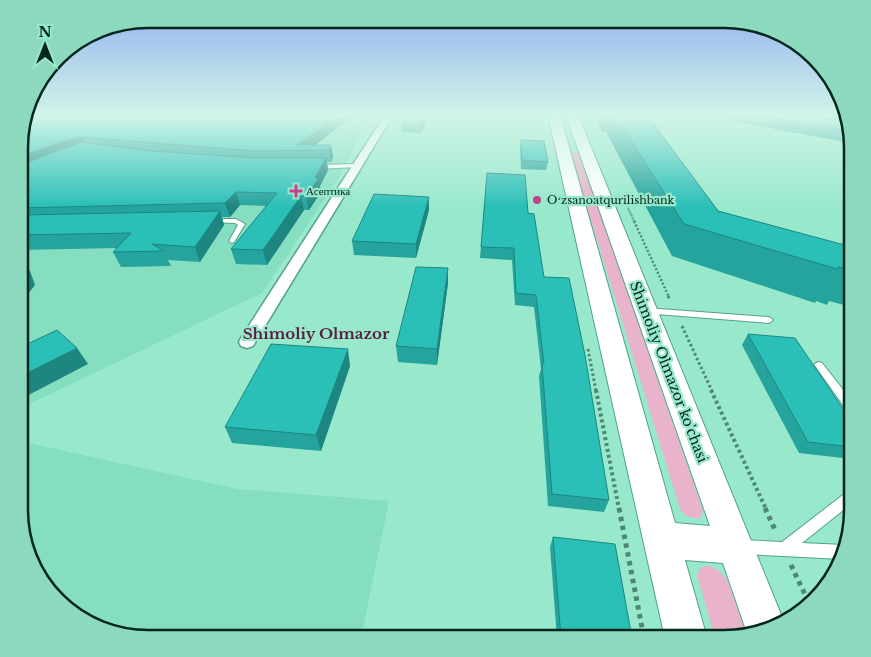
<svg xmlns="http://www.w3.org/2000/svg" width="871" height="657" font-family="'Libre Baskerville',serif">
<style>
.built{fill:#85dec0}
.green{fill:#eab3cc}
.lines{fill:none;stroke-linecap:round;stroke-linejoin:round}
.lane-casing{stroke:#52a288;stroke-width:2}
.street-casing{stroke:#52a288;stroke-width:3}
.secondary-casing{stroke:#52a288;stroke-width:2}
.path-far4{stroke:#4e8774;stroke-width:2;stroke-dasharray:1 1;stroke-linecap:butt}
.path-far3{stroke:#4e8774;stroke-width:2.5;stroke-dasharray:2 2;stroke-linecap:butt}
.path-far2{stroke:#4e8774;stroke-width:3;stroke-dasharray:2.5 2.5;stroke-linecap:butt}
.path-far1{stroke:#4e8774;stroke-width:4;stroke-dasharray:3 3;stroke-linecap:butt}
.path{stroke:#4e8774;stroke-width:5;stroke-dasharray:4.5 4.5;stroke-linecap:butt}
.lane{fill:#fff;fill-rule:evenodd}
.street{fill:#fff;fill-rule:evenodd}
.secondary{fill:#fff;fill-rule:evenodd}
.wall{fill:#24a49d}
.shaded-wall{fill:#1d8680}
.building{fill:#2abfb7;stroke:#1d8680}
.poi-dot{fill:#c4428a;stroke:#98e8cc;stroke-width:2}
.labels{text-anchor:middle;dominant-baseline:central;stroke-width:4.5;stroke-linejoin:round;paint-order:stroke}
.far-poi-label{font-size:11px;fill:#04271d;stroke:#98e8cc;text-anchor:start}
.street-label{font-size:14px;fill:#04271d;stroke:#98e8cc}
.neighbourhood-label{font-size:15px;font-weight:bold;fill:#5b1d3f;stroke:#98e8cc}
.rim{fill:none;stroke:#04271d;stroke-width:2.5}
</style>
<rect width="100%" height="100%" fill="#98e8cc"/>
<path class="built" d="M25 115H374L365 124 342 173 262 293 19 409 20 131Z
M19 441 238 489 389 501 361 638H140L99 629 63 606 32 566 19 518Z"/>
<path class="green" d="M570 152H579L703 511 701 517 698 519 686 516 680 509Z
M708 565 718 570 727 579 746 633 715 638 697 575 700 568Z"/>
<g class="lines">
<defs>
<path id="lane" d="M356 164 359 166 358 167 317 169 314 167 317 165Z
M212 219H236L245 224 234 242 232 243 229 241 238 225 235 223 210 222V220Z
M646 308 769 317 773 320 769 323 643 313 642 311 643 309Z
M819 362 822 363 852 401V413L848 412 816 367 814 365 816 363Z
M852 489V503L802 543 844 545 845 546 842 559 742 554 737 552 735 547 737 542 742 540 782 542 848 491Z"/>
<path id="street" d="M385 115H393L253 346 247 348 241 346 239 342 241 338Z"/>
<path id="secondary" d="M548 115H560L675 523 710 526 566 115H578L784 622 780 625 747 633 723 563 685 560 707 638H665Z"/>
</defs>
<use href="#lane" class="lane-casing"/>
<use href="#street" class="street-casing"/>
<use href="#secondary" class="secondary-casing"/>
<path class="path-far4" d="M628 208 635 223"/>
<path class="path-far3" d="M634 221 669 297"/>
<path class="path-far2" d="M668 296 670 300
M682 326 712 391
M588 349 596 391"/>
<path class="path-far1" d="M596 390 619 509
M711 390 766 509"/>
<path class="path" d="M619 508 644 638
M765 508 776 532
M791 565 809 603"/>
<use href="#lane" class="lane"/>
<use href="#street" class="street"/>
<use href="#secondary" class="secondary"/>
</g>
<path class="wall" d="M354 115 315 145H331L333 157 331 162H327L328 170 320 186 321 192 309 210H304L267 265 236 264 231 249 266 206 240 205 230 217H222L224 225 200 262 168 260 171 266 121 267 113 252 116 248 20 250V131Z
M429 115 421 133 401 132V125Z
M521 115H538V116Z
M593 115H647L718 211 842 245 845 235 852 224V307L829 301 827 305 816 301 815 303 672 256 606 132H602Z
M698 115H845L851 143Z
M521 140 548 162 546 170 521 169 520 147Z
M487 173 528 213 544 277 609 500 604 512 548 506 539 376 541 369 534 307 515 305 512 260 480 258Z
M429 197V210L416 258 354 255 352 241Z
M448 283 437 365 398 362 396 346Z
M748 334 852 422V459L799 453 742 345Z
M350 366 321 451 232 443 225 427Z
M553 537 632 638H557L550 547Z"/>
<path class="shaded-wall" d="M339 115H354L308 151 297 145Z
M426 115H429L421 133V126Z
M81 137 86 148 20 172V157L60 142Z
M331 145 333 157 331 162 329 150Z
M326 158 328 170 320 186 321 192 309 210 306 197 315 178Z
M236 192 240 205 230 217 225 203Z
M301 196 304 210 267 265 263 250Z
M429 197V210L416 258V244Z
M220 211 224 225 200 262 195 247Z
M24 260 30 271 35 285 20 304V285Z
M448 268V283L437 365V349Z
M77 348 88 364 19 400V377Z
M348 349 350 366 321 451 316 435Z"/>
<path class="building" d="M25 115H339L297 145H331L329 150 255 151 81 137 60 142 20 157V131Z
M406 115H426L421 126 401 125Z
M615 115H647L718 211 852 247V266H851L850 270 838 267 837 269 684 224Z
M755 115H796L846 122 848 131Z
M521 140 544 141 548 162 522 160Z
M81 142 151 151 255 158H326L315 178H319L306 197 301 196 263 250 231 249 277 193 236 192 225 203 20 208V165Z
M487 173 525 175 528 213 534 214 544 277 569 278 585 355 609 500 552 494 542 364H544L536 295 516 293 514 248 481 247Z
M374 194 429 197 416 244 352 241Z
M220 211 195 247 152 244 164 251 113 252 131 233 20 235V215Z
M24 260 28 274 20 285V262Z
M416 267 448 268 437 349 396 346Z
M57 330 77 348 19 377V348Z
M748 334 795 338 852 422V447L808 442Z
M271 344 348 349 316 435 225 427Z
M553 537 615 544 632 638H561Z"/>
<linearGradient id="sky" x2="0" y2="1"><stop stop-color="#93aff0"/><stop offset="0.56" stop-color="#d1f5e8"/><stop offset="1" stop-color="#d1f5e8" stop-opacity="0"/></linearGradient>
<rect width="871" height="207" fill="url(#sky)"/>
<g class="poi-dot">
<path d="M293.5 183.5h5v5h5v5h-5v5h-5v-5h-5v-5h5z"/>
<circle cx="537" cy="200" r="5"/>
</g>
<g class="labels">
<g class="far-poi-label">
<text x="306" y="191">Асептика</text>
<text x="547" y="200">Oʻzsanoatqurilishbank</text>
</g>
<g class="street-label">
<text transform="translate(669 372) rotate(69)">Shimoliy Olmazor ko'chasi</text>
</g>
<g class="neighbourhood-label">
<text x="316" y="333">Shimoliy Olmazor</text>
</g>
</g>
<path d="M0 0H871V657H0ZM148 28H724A120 120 0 0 1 844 148V510A120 120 0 0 1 724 630H148A120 120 0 0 1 28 510V148A120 120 0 0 1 148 28Z" fill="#8cd9be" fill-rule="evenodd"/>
<path class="rim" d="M148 28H724A120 120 0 0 1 844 148V510A120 120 0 0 1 724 630H148A120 120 0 0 1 28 510V148A120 120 0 0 1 148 28Z"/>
<g transform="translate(45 45)" stroke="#98e8cc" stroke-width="4" paint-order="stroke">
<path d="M0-4L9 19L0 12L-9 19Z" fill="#04271d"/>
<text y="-8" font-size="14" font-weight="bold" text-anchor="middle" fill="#04271d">N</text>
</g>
</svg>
